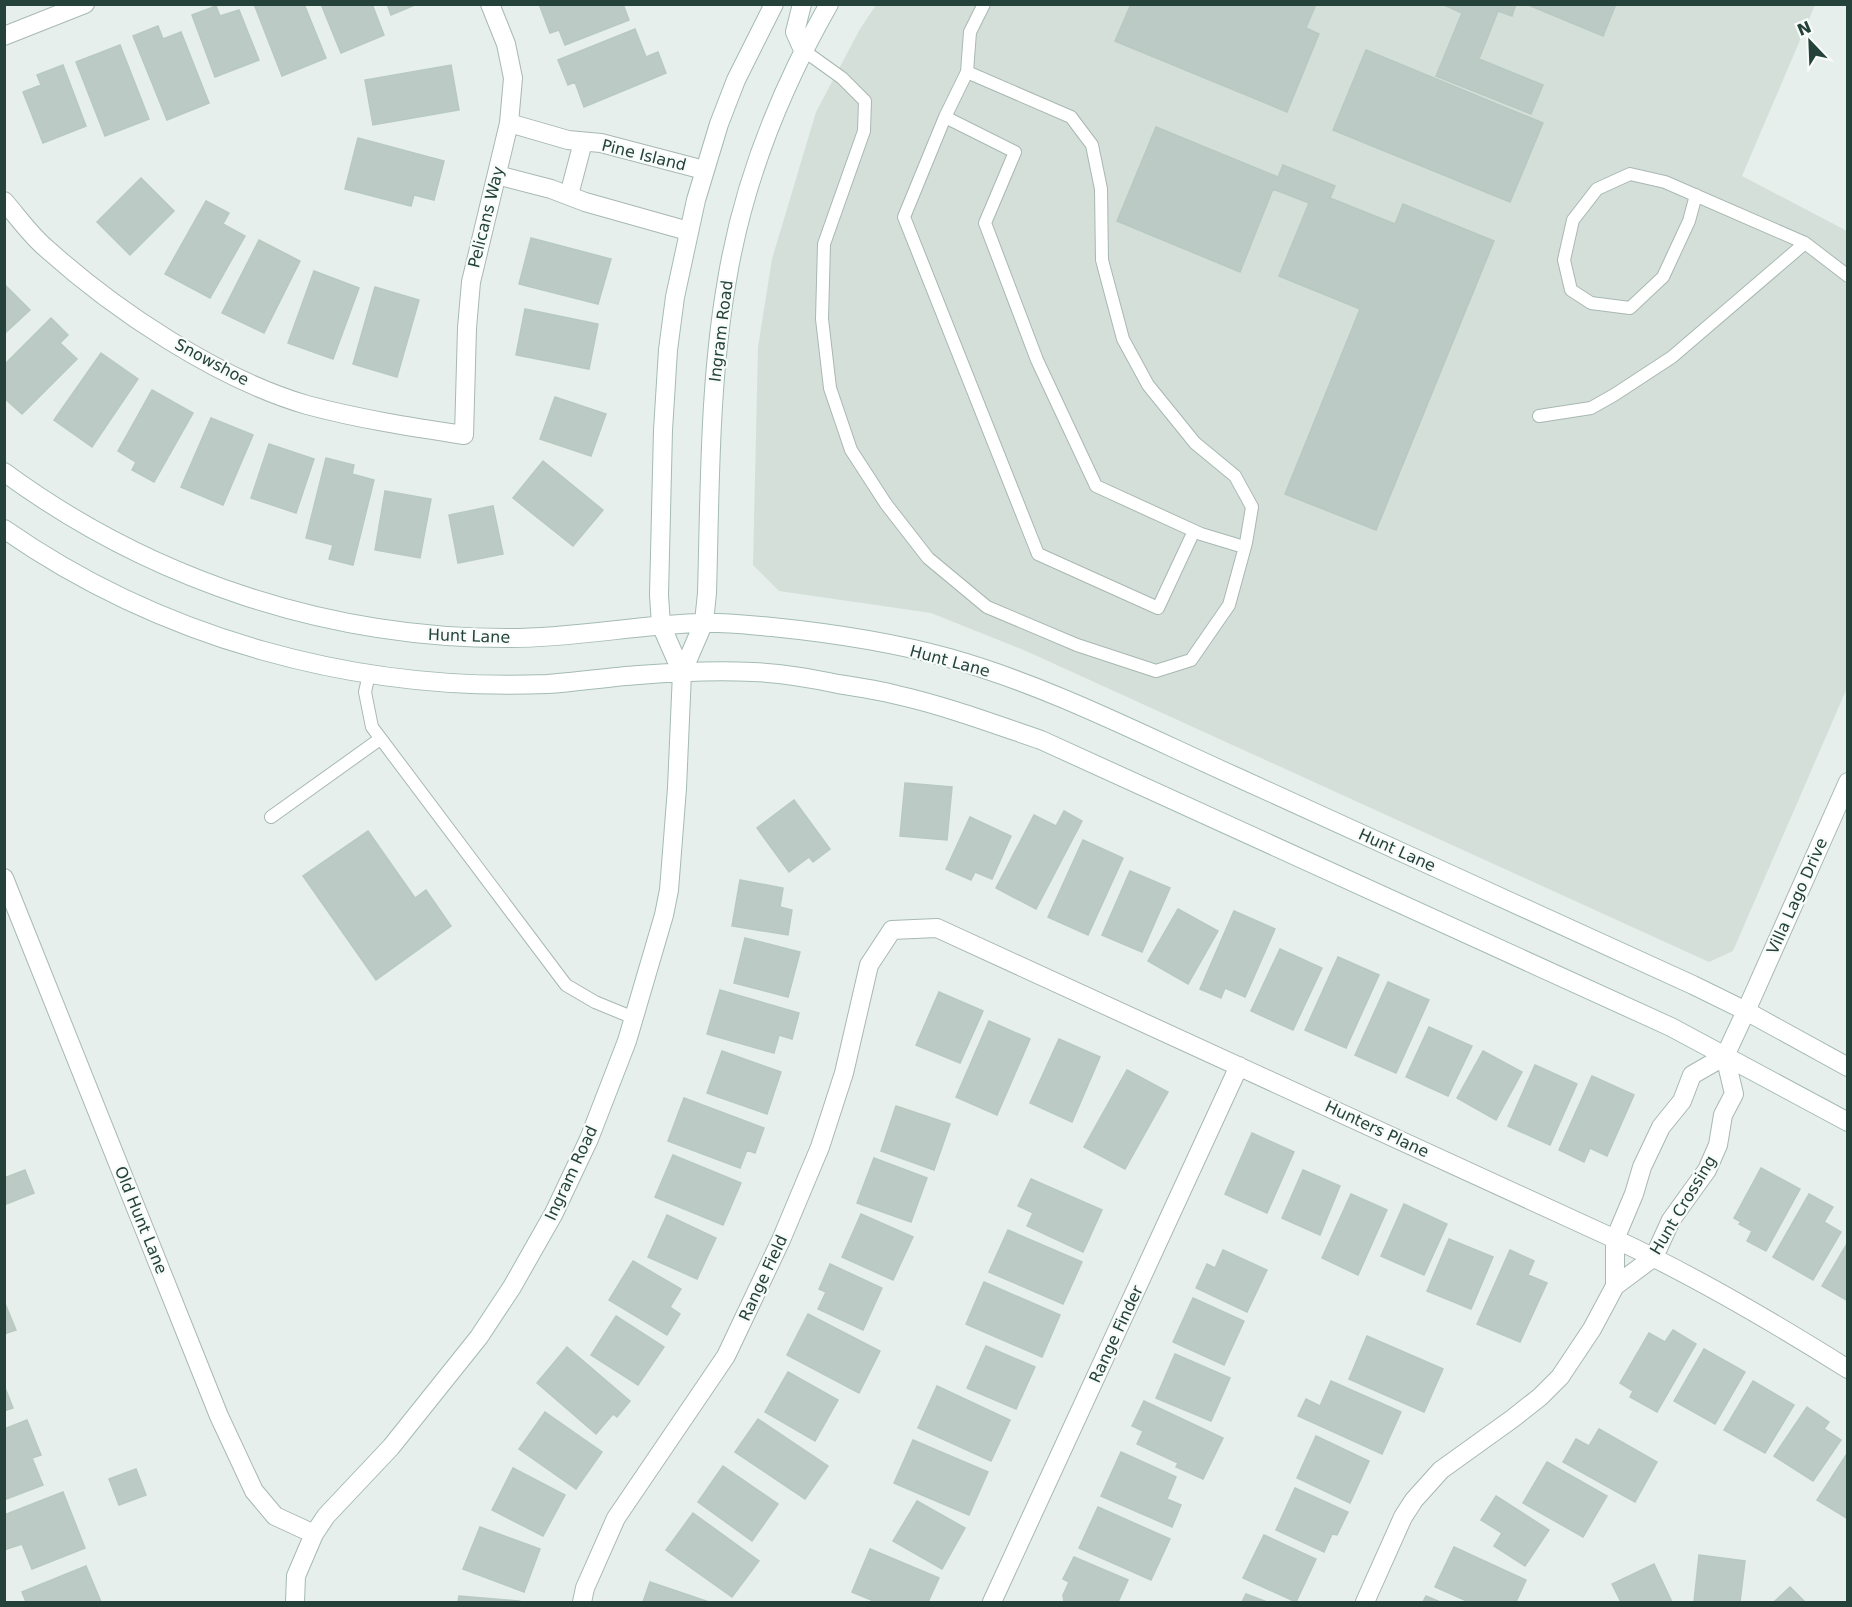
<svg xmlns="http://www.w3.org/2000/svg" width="1852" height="1607" font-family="'DejaVu Sans',sans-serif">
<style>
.built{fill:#d4dfda}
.building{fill:#bbcac4;stroke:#b8c9c2;stroke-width:1.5}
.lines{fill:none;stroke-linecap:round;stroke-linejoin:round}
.lane-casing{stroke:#a8b8b2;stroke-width:14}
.street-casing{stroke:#a8b8b2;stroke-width:20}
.secondary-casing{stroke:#a4bbb3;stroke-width:20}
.lane{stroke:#fff;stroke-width:12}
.street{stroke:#fff;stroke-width:18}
.secondary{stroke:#fff;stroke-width:18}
.labels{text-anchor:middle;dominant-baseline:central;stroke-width:4.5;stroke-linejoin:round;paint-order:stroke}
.street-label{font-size:16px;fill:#24423a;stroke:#f7fbf9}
</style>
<rect width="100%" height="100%" fill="#e6efeb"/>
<path class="built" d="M876 5H1815L1742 176 1847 231V688L1733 951 1709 962 1026 651 931 613 779 591 753 565 758 347 772 259 816 112 860 29Z"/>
<path class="building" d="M254 4H304L326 58 282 76Z
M321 4H372L384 35 341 53Z
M387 4H417L391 15Z
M539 4H623L629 20 565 45 559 30 550 33Z
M1131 4H1316L1306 28 1319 34 1287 112 1115 41Z
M1442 4H1516L1512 16 1498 11 1479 59 1543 85 1531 114 1436 76 1462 13Z
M1526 4H1616L1603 36Z
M216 6 220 16 239 10 259 60 215 77 192 15Z
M158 26 163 39 181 32 209 103 167 120 133 36Z
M635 29 646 57 658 52 666 73 584 107 575 82 568 85 558 60Z
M120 45 149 119 105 136 76 62Z
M1366 50 1543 123 1510 202 1333 130Z
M63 65 86 126 43 143 23 92 41 85 37 75Z
M451 65 459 110 373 125 365 80Z
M1156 127 1278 177 1283 165 1335 186 1330 198 1395 224 1403 204 1494 241 1376 530 1285 494 1360 309 1279 276 1309 203 1273 189 1240 272 1117 221Z
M358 138 444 161 434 200 414 195 411 206 345 189Z
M141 178 174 211 130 255 97 222Z
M206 201 229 213 223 224 245 236 210 298 165 274Z
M531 238 611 259 598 304 519 284Z
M259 240 300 261 264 333 222 313Z
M314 271 359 288 333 359 288 343Z
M4 284 30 310 4 334Z
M375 287 419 300 397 377 353 364Z
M525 309 598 324 589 369 516 355Z
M51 318 68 335 60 343 77 359 22 414 4 398V365Z
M101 353 138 379 92 447 54 420Z
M152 390 193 413 154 482 132 470 136 462 118 451Z
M555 397 606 414 591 456 540 439Z
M211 418 253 435 223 505 181 487Z
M269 444 314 459 296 513 251 498Z
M326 458 354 465 352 474 374 480 353 565 329 559 333 545 306 538Z
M543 461 603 510 573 546 513 498Z
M385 491 431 499 420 558 375 550Z
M493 506 503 554 458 563 449 515Z
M905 783 952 787 947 840 900 836Z
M794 800 830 849 813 862 809 857 789 872 757 828Z
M1064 811 1082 821 1036 909 996 888 1034 815 1056 826Z
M970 817 1011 836 992 879 975 872 971 880 946 869Z
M368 831 415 898 426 890 451 926 376 980 303 876Z
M1083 840 1123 858 1088 935 1048 917Z
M1130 871 1170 888 1142 952 1102 935Z
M740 880 783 888 780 907 792 910 788 935 732 926Z
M1178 909 1218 931 1188 984 1148 961Z
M1234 911 1275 929 1245 997 1225 988 1221 998 1200 989Z
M745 938 800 952 788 997 734 983Z
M1280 949 1322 968 1293 1030 1251 1011Z
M1338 957 1379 975 1346 1048 1305 1030Z
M1388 982 1429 1000 1396 1073 1355 1055Z
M720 990 799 1013 792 1039 779 1035 774 1053 707 1034Z
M939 992 983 1011 960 1063 916 1045Z
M989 1021 1030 1039 997 1115 956 1097Z
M1429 1027 1472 1046 1448 1096 1406 1077Z
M1059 1039 1100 1057 1072 1122 1030 1103Z
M722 1051 781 1072 767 1114 707 1093Z
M1483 1051 1522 1072 1496 1120 1457 1098Z
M1535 1065 1577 1084 1550 1145 1508 1126Z
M1127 1070 1168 1092 1125 1169 1084 1147Z
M1592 1076 1634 1095 1607 1156 1590 1148 1584 1162 1559 1150Z
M684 1098 764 1128 755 1153 747 1150 740 1168 668 1141Z
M896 1106 950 1124 934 1170 881 1151Z
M1252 1133 1294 1152 1267 1213 1225 1194Z
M673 1155 741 1183 723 1225 655 1197Z
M874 1158 927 1178 911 1222 857 1203Z
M1761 1168 1800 1189 1766 1251 1747 1241 1752 1231 1739 1224 1741 1222 1734 1218Z
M25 1170 34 1193 4 1205V1178Z
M1303 1170 1340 1186 1320 1235 1282 1218Z
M1031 1179 1102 1210 1083 1252 1027 1226 1033 1213 1018 1206Z
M1351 1194 1387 1210 1358 1275 1322 1258Z
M1809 1194 1833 1207 1824 1222 1841 1232 1813 1280 1773 1257Z
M1404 1204 1447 1224 1424 1275 1381 1256Z
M861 1214 913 1237 893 1280 842 1257Z
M667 1215 716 1238 697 1279 648 1257Z
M1008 1230 1082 1262 1063 1304 989 1272Z
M1449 1239 1493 1257 1471 1309 1427 1291Z
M1848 1242V1301L1822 1286Z
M1223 1250 1267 1270 1247 1312 1196 1288 1207 1264 1215 1268Z
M1510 1250 1534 1261 1528 1275 1547 1283 1520 1342 1477 1324Z
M633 1261 681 1289 670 1307 680 1314 667 1335 609 1300Z
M830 1264 882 1288 863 1330 818 1309 826 1292 819 1289Z
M984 1282 1060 1315 1042 1357 966 1324Z
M1193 1298 1244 1321 1224 1365 1173 1342Z
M4 1301 16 1330 4 1334Z
M808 1314 880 1351 859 1393 787 1355Z
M616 1316 664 1347 638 1385 591 1355Z
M1673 1330 1696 1344 1657 1412 1630 1397 1633 1391 1620 1383 1649 1333 1665 1342Z
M1367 1336 1443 1369 1424 1412 1349 1379Z
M986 1346 1035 1367 1016 1409 967 1388Z
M567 1347 630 1401 617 1417 613 1414 596 1434 537 1383Z
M1704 1349 1745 1372 1715 1424 1674 1401Z
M1175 1354 1230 1378 1211 1421 1156 1398Z
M788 1372 838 1400 815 1441 765 1412Z
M1331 1381 1401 1412 1382 1454 1298 1416 1306 1399 1320 1406Z
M1753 1381 1794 1405 1765 1453 1724 1430Z
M4 1385 13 1408 4 1411Z
M937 1386 1010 1420 991 1461 918 1428Z
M1144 1401 1223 1438 1203 1479 1176 1467 1178 1463 1137 1444 1143 1431 1132 1426Z
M1807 1407 1829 1422 1824 1429 1841 1440 1813 1481 1774 1456Z
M545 1412 602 1452 576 1489 519 1449Z
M758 1419 828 1466 805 1499 735 1452Z
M27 1420 41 1455 32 1458 43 1485 4 1500V1429Z
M1599 1429 1657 1462 1635 1502 1563 1462 1576 1439 1589 1446Z
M1316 1436 1369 1461 1350 1503 1297 1478Z
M913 1440 988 1472 969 1515 894 1483Z
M1121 1452 1176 1477 1167 1499 1181 1505 1172 1527 1101 1496Z
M1848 1452V1519L1817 1500Z
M1547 1462 1607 1496 1583 1537 1523 1503Z
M723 1466 778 1504 752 1541 698 1502Z
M513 1468 565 1495 543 1536 492 1510Z
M136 1469 146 1495 119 1505 109 1479Z
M1295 1488 1348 1512 1337 1535 1332 1534 1324 1552 1276 1530Z
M63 1492 85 1548 32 1569 22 1544 4 1550V1515Z
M1496 1496 1549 1530 1525 1566 1494 1546 1502 1533 1481 1520Z
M917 1501 965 1528 942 1569 893 1541Z
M1098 1507 1170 1539 1151 1580 1079 1548Z
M693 1513 759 1561 732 1597 666 1550Z
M480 1527 540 1549 524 1592 463 1569Z
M1264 1535 1316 1559 1296 1602 1243 1578Z
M1454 1547 1526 1580 1516 1602H1469L1435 1587Z
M870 1549 939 1578 928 1602H876L852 1592Z
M1699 1555 1745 1561 1740 1602H1694Z
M1074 1557 1128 1580 1118 1602H1064L1063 1595 1069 1582 1063 1579Z
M1654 1564 1672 1602H1621L1612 1584Z
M86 1566 101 1602H26L22 1592Z
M650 1582 709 1602H643Z
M1790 1587 1805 1602H1774Z
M1246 1594 1267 1602H1242Z
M459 1596 519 1601 518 1602H458Z
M1426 1596 1440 1602H1423Z"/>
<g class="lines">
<defs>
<path id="lane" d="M803 50 842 78 865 101 864 131 824 244 822 319 830 388 851 450 886 504 928 558 987 607 1077 645 1156 671 1191 660 1229 605 1246 543 1252 507 1235 476 1195 443 1148 385 1123 339 1102 260 1101 189 1092 145 1071 117 967 72 970 32 984 4
M967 72 945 117 1015 152 985 223 1037 360 1096 486 1201 534 1244 547
M945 117 904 217 1038 554 1158 608 1194 531
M1696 195 1689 221 1663 277 1630 308 1591 303 1571 290 1564 260 1573 220 1597 189 1630 174 1665 182 1805 243 1848 276
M1539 416 1591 408 1614 395 1672 357 1805 243
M369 674 365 692 372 727 566 985 595 1002 634 1018
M271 817 380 739"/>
<path id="street" d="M4 36 85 4
M509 123 568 140 601 143 704 170
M497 175 551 189 585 202 688 231
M569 195 583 142
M4 201C18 217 31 236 47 249 116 311 218 379 307 405 359 419 411 427 464 435L467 328 471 282 509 123 513 78 506 44 490 4
M4 878 219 1416 254 1491 275 1516 314 1534
M1746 1011 1848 782
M582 1602 585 1588 616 1518 726 1356 781 1240 820 1147 844 1073 869 965 892 930 937 928 1615 1239C1695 1276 1773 1322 1848 1369
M992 1602 1239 1066
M1365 1602 1403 1517 1414 1500 1441 1470 1512 1419 1540 1397 1560 1377 1592 1329 1615 1286 1654 1257 1671 1220 1707 1170 1718 1145 1723 1115 1734 1094 1725 1056 1692 1075 1682 1101 1661 1127 1652 1146 1642 1167 1634 1194 1615 1239V1286"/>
<path id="secondary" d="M802 4 795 32 803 50
M4 472C151 580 329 639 511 638 574 638 636 625 700 623 724 622 748 625 772 627 831 633 892 642 949 658 1049 686 1147 737 1241 779 1392 848 1542 916 1693 985L1746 1011 1848 1067
M4 529C162 639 356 692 547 684 578 682 608 677 639 675 676 672 715 670 753 672 782 673 810 678 838 684 858 687 878 690 897 695 946 706 994 724 1041 740L1671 1027 1848 1122
M682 673 661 625 659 595 663 430 668 350 675 297 696 200 719 124 736 80 774 4
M1725 1056 1746 1011
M295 1602 296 1576 314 1534 326 1516 391 1447 479 1337 512 1287 554 1213 589 1139 627 1041 664 915 669 890 677 788 682 673 704 622 707 593C710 489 709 383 727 280 743 183 780 90 829 4"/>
</defs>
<use href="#lane" class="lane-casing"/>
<use href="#street" class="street-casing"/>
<use href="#secondary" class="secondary-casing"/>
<use href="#lane" class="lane"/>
<use href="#street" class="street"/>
<use href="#secondary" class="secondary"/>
</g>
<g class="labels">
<g class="street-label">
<text transform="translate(644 155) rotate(14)">Pine Island</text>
<text transform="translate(486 217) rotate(-76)">Pelicans Way</text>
<text transform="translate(721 331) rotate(-83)">Ingram Road</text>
<text transform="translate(212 362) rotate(28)">Snowshoe</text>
<text transform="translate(469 636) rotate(2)">Hunt Lane</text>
<text transform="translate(950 661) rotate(15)">Hunt Lane</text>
<text transform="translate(1397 850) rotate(24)">Hunt Lane</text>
<text transform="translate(1797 896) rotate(-66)">Villa Lago Drive</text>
<text transform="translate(1377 1129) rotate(25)">Hunters Plane</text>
<text transform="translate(571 1173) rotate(-65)">Ingram Road</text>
<text transform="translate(1683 1205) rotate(-59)">Hunt Crossing</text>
<text transform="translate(141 1220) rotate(68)">Old Hunt Lane</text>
<text transform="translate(763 1278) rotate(-65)">Range Field</text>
<text transform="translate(1116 1334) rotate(-65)">Range Finder</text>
</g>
</g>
<rect width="1852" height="1607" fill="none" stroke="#24423a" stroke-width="12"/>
<g transform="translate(1810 42) rotate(337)" stroke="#f7fbf9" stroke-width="4.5" paint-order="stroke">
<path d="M0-4.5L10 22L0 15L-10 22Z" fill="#24423a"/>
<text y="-9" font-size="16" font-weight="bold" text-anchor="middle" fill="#24423a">N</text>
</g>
</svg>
